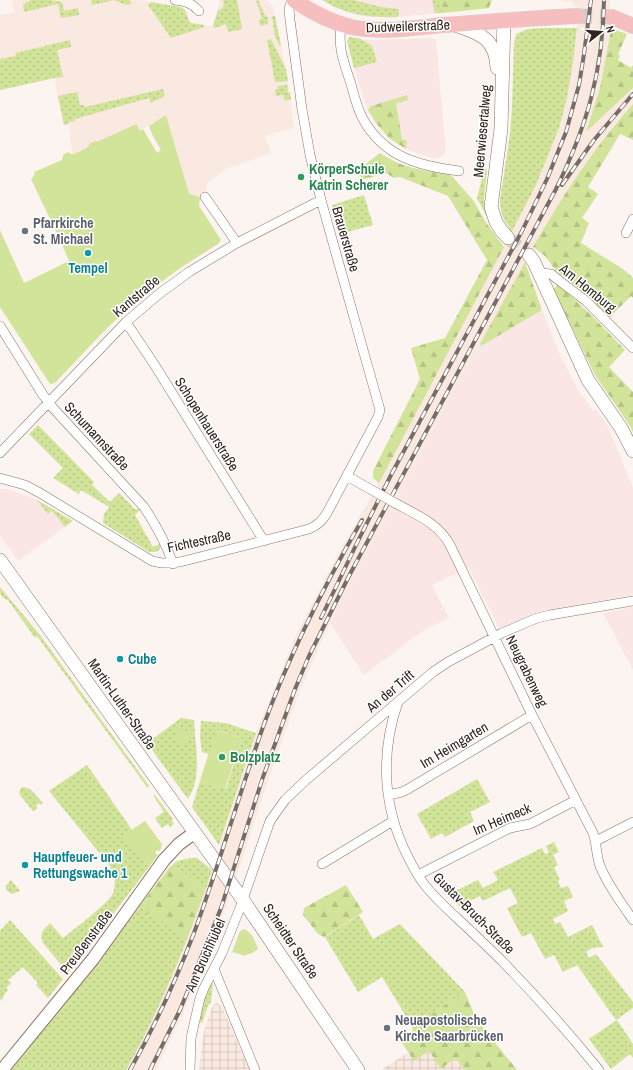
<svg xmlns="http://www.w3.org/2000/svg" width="633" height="1070" font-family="'Archivo Narrow',sans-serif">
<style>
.commercial{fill:#fbe6e6}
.industrial{fill:url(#industrial-grid)}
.built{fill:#f9e9e0}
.grass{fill:url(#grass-dots)}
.forest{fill:url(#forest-firs)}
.park{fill:#d2e39a}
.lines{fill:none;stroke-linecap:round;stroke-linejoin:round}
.secondary-tunnel{stroke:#d2cac6;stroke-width:13;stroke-dasharray:13 6;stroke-linecap:butt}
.primary-tunnel{stroke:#d2cac6;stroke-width:15;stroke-dasharray:15 8;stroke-linecap:butt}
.minor-casing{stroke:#907363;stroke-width:10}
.tertiary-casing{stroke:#907363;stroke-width:14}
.secondary-casing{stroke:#907363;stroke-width:14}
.primary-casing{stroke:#d6d3d2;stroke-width:16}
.minor{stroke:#fff;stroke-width:9}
.tertiary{stroke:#fff;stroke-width:12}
.secondary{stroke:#fff;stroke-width:13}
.primary{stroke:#f7bebf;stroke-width:15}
.rail-casing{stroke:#776d67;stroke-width:4}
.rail{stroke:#fff;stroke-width:2.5;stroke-dasharray:8;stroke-linecap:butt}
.minor-bridge-casing{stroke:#907363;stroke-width:10;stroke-linecap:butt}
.minor-bridge{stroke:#fff;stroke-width:9}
.leisure-dot{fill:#2e9e5b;stroke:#fff;stroke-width:1.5}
.worship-dot{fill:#6b7280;stroke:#fff;stroke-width:1.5}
.culture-dot{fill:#0f9aa8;stroke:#fff;stroke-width:1.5}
.labels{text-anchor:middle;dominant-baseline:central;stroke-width:3;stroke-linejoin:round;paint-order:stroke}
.street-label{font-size:14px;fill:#30241e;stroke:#fff}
.leisure-label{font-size:14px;font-weight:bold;fill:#27864d;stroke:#fff;text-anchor:start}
.worship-label{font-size:14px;font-weight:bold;fill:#5b616d;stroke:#fff;text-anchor:start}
.culture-label{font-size:14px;font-weight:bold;fill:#0d838f;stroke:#fff;text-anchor:start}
</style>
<defs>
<pattern id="industrial-grid" width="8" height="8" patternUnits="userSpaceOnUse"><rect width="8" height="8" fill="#f9e9e0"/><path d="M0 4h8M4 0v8" fill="none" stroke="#d6c8c0"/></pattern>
<pattern id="grass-dots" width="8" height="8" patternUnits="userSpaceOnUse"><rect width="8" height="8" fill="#d2e39a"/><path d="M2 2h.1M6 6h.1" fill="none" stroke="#b5c384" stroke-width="1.8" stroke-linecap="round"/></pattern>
<pattern id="forest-firs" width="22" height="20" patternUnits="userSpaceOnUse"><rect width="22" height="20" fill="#d2e39a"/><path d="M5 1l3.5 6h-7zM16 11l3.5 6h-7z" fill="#b5c384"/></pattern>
</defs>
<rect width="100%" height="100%" fill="#fbf4f0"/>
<path class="commercial" d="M322 0H440L443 13 398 17H368L353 14 338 9Z
M350 37 365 40 432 38 436 40 446 152 442 156 435 159 406 149 389 138 376 123 368 110 361 91 347 41Z
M542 310 560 355 581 395 586 400 593 411 597 410 608 426 633 488V595L534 613 499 628 469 568 432 585 449 618 424 630 364 675 330 623 400 495 419 455 480 344 481 346Z
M0 489H8L37 500 73 521 18 561 0 536Z
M633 607V670L603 613Z"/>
<path class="industrial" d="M217 1003 222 1007 247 1065 250 1070H199L204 1031 213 1005Z
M429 1051 455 1058 465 1070H381L409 1052 414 1061Z"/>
<path class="built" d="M12 0H137L178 6 185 10 190 23 213 26 220 0H266L273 6 288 81 294 128 265 136 271 153 226 169 207 183 205 197 200 201V197L189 195 166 115 140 131 135 124 72 155 69 124 64 125 54 78 0 90V15L15 12Z
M562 0H610V35L600 88 586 131 633 88V104L618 120 587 161 537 241 419 455 400 495 330 623 300 690 266 786 231 893 183 1013 156 1070H126L136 1053 168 984 193 923 215 861 256 733 296 635 337 556 379 483 508 238 536 185 559 128 567 98 573 62 577 32V6H574L572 1 563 2Z"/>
<path class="grass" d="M32 0H49L62 2 64 11 78 8 79 15 61 18 58 4 24 12 23 4Z
M91 0H129L131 4 126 5 114 0 92 5Z
M220 0H237L242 29 228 32 226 24 214 28 213 26 218 10H220L223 7 224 1Z
M256 0H258L266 17H268V24L260 26 259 20 262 19Z
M322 0H353L381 7 399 9 398 17C371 18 346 15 322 0Z
M432 0H440L443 13H435Z
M150 2 181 7 185 10 190 23 204 25V27L171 38 148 5Z
M272 16H275L281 45 280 46 275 37Z
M540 28H577L573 62 567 98 559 128 536 185 512 231C504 221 500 213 500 200L510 134 512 107 514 44 516 34 528 29Z
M350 37 361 39 372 46 377 62 354 68 347 41Z
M271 39 286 69 288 81 275 82 267 40Z
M70 40 71 47 57 50 63 77 54 78 0 90V59L16 56 15 53Z
M287 85 288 93 290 92 291 99 285 101 283 95 276 96 275 89H278V86Z
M163 89 165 96 151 103 149 98 75 119V121L69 122V124L64 125 58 96 77 92 80 105H84L85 107Z
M482 168 487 169 484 199 487 217 477 198 481 182Z
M364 195 373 225 341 234 332 205Z
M38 425 94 482 92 485 110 502 119 493 136 510 138 508 140 510 135 515 153 547 160 544V549C157 553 154 552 149 552L103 523 104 514 109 507 81 490 79 494 53 478 63 468 29 434Z
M37 500 73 521 65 527 52 511 48 514Z
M0 587 40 635 149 786V788L147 787 37 636 35 638 8 600C1 598 0 594 0 587Z
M181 718 194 720C195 746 203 776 188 799L147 743Z
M201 721 226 723 256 733 219 845 192 807 200 781 226 789 242 738 217 730 209 754 202 752 200 737Z
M87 765 132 830 122 837 149 867 68 973 43 943C39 933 44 929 50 923L63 938C73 930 109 903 113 893 117 883 114 875 110 866L49 791Z
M477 779 490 802 470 812 474 821 445 837 442 833 431 839 417 814Z
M22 787C31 786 37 797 43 803L41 805 39 803 36 806 38 808 33 811 20 795 19 792Z
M154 794 173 819 172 821 174 824 170 827 168 824 162 828 155 818 164 812 154 797Z
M554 842 559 852 553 855 558 865 554 867 560 880 558 881 561 888 568 886 573 897 564 901 568 911 553 919 555 924 560 922 568 937 592 925 603 947 592 948 586 952 589 958 596 954 633 1002V1008L616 1020 577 965 563 972 554 955 545 959 531 933 522 937 507 908 518 903 510 888 483 901 480 896 459 906 449 894 478 880 483 888 498 880 493 872 542 848 545 854 549 853 546 846Z
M190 858H197L212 870 205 891 177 867 169 868 177 861Z
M11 880 20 891 12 894 6 890V886Z
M150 893 193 923C174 973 153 1023 126 1070H9L99 960Z
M359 915 373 939 400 924 465 992 412 1026 382 977 358 992 325 937Z
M10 920 63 979 48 998 36 985 38 983 23 967 8 980 11 983 6 988 8 990 3 996 4 997 0 1001V931Z
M213 983 211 1002 208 1006 202 1023 198 1021C200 1010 203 988 213 983Z
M617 1020 633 1044V1058L630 1054 611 1069 589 1039Z"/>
<path class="forest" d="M440 0H492L489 8 443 13Z
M610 28 627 34 618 54 620 56 618 60 631 68 633 65V88L586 132 600 88 610 35Z
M407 95 408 100 396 103 402 139 407 141 406 149 389 138 376 123 368 110 371 106Z
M633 104V140L620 134 588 187 598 194 582 218 589 223 581 243 623 269 633 278V298L631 296 610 317 576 286 557 272 545 256 533 247C562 197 594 147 633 104Z
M380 153C402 168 424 171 450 174L473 200 487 224 504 247 379 483 373 478V471L420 379 411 348 445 338 487 260 448 196 400 177 394 178 386 173 362 180 358 170Z
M525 262 542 310 481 346 480 344Z
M559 285 590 314 625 350 609 367 633 392V432L628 423 595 375 553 289Z
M173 866 177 867 205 891 187 939 139 907 169 868Z
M346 885 363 912 324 937 318 934 303 915 304 908Z
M465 992 476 1019 517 1070H465L455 1058 441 1069 429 1051 414 1061 401 1041 413 1033 412 1026Z"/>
<path class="park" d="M166 115 189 194 200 197 199 206 221 240 218 244C184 265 151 287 121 315 98 336 77 360 55 383L50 384 0 307V230L24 283 69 261C58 234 44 207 31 179L35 174 34 172 62 160 63 155 68 152 72 155 88 147 90 143 96 141 97 142 136 124 140 131 143 129 157 153 161 150 153 136 149 126Z
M179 727 192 734 185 746 172 740Z
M216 730 242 738 225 789 200 781Z
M145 821 162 844 160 851 157 850 155 853 158 855 149 867 121 837Z
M244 929C252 932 256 943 258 949L252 953 243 956V955L232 952 240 931Z"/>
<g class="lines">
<path class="secondary-tunnel" d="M508 238 529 255"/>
<path class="primary-tunnel" d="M577 16 610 17"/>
<defs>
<path id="minor" d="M175 0C185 1 192 3 199 11
M341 24C338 49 343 60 351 84 354 95 357 108 363 119 384 157 419 166 459 171
M205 197 237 243
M626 233 633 219
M539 273 551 274 561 282 586 301 633 348
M126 322 154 364 264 541
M0 326 43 395 53 408 144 507C156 525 166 543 173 564
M0 453 126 322 159 294 189 272 237 243 321 200
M347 476 370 489
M0 478 25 485 40 493 152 561 162 563 180 562 309 529C318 525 322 521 327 513L378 417 380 410 321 200 310 155 302 109 290 20 289 9 292 0
M395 503C417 515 438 523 450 545L532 715 593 833C597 844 596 855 600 866 608 885 621 903 633 920
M398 702C380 754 383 807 407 855 412 865 417 875 424 884 434 897 446 908 458 919 473 933 489 948 504 963 537 997 569 1033 599 1070
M388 795 402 792 408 789 532 715
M596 841 633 822
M322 864 393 821
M418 875 510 828 530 824 576 800
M214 969 255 1070
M190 1070 191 1038 200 998 204 988 222 953 240 908 270 821 285 800 306 780 433 672 448 662 502 633 537 618 550 615 633 601"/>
<path id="tertiary" d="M2 1070 93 959 164 860 179 844 194 833"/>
<path id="secondary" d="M504 20 501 129 491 207 496 222 501 230 508 238
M455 25C480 33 496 39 497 68
M529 255 534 262 588 380 621 428 633 451
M0 560 243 900 358 1070"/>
<path id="primary" d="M294 0C311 12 331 22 351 27 381 33 413 28 443 25 488 22 532 18 577 16
M612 17 633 26"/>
</defs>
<use href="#minor" class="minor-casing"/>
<use href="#tertiary" class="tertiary-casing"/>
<use href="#secondary" class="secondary-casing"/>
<use href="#primary" class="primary-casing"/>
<use href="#minor" class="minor"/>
<use href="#tertiary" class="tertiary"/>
<use href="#secondary" class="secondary"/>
<use href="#primary" class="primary"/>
<defs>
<path id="rail" d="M562 185 594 140 633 94
M321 618 357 543 391 475 522 231 547 179 566 132 579 85 584 54 591 0
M130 1070C155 1026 176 980 194 933 219 865 239 795 263 727 289 655 324 586 362 520
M150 1070 180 1010 221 908 263 777 295 689 309 656 349 576 556 189C587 126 603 71 604 0"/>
</defs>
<use href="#rail" class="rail-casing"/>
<use href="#rail" class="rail"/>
<defs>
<path id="minor-bridge" d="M370 489 395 503"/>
</defs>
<use href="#minor-bridge" class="minor-bridge-casing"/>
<use href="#minor-bridge" class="minor-bridge"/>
</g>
<g class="leisure-dot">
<circle cx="301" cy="177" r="4"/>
<circle cx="222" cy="757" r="4"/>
</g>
<g class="worship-dot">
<circle cx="25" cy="231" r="4"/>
<circle cx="387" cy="1028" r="4"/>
</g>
<g class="culture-dot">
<circle cx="88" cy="253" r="4"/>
<circle cx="120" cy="659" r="4"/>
<circle cx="25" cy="865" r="4"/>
</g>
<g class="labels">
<g class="street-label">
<text transform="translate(408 26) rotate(-2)">Dudweilerstraße</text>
<text transform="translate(482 131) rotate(-85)">Meerwiesertalweg</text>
<text transform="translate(346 239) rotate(74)">Brauerstraße</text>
<text transform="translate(588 288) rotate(39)">Am Homburg</text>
<text transform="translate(136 296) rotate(-40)">Kantstraße</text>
<text transform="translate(207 424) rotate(58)">Schopenhauerstraße</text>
<text transform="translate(97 436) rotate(47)">Schumannstraße</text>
<text transform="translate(199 541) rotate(-12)">Fichtestraße</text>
<text transform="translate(527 671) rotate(64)">Neugrabenweg</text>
<text transform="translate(390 691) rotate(-40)">An der Trift</text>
<text transform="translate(122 704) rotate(55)">Martin-Luther-Straße</text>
<text transform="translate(454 745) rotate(-31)">Im Heimgarten</text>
<text transform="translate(502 819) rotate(-23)">Im Heimeck</text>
<text transform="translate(474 913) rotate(45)">Gustav-Bruch-Straße</text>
<text transform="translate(291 941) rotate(56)">Scheidter Straße</text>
<text transform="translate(86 942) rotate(-53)">Preußenstraße</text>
<text transform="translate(205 955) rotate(-66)">Am Bruchhübel</text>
</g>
<g class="leisure-label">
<text x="309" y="169">KörperSchule<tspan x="309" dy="16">Katrin Scherer</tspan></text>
<text x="230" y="757">Bolzplatz</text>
</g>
<g class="worship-label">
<text x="33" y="223">Pfarrkirche<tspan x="33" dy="16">St. Michael</tspan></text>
<text x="395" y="1020">Neuapostolische<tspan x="395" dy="16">Kirche Saarbrücken</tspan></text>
</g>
<g class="culture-label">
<text x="88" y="268" text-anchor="middle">Tempel</text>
<text x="128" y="659">Cube</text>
<text x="33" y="857">Hauptfeuer- und<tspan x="33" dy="16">Rettungswache 1</tspan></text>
</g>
</g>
<g transform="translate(601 32) rotate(73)" stroke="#ffffff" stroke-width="3" paint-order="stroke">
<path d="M0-3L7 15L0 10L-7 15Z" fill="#30241e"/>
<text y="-6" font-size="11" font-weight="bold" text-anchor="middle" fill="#30241e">N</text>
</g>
</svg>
